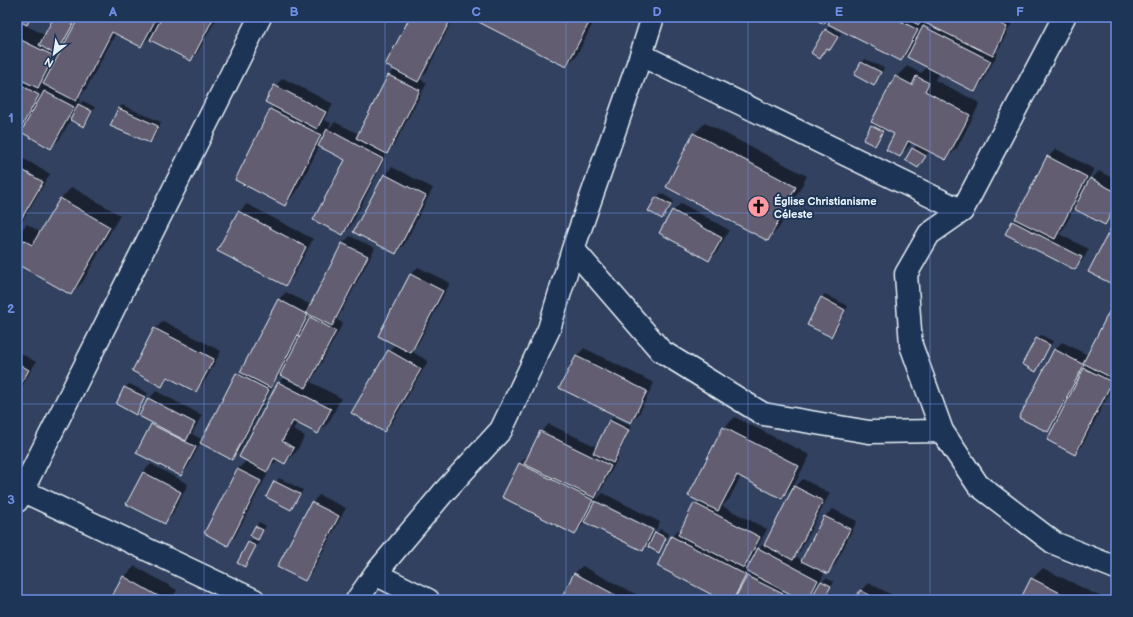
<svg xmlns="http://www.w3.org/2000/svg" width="1133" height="617" font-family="'Balsamiq Sans',sans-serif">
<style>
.shadow{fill:#0007;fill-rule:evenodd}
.building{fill:#625d71;stroke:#e8f1f8}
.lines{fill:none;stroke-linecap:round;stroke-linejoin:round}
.minor-casing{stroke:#e8f1f8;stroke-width:25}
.minor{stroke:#1d3557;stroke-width:22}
.grid{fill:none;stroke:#6e8fe5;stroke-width:1;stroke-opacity:0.55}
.labels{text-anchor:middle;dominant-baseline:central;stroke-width:4;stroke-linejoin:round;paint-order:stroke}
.poi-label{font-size:11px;font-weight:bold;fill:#e8f1f8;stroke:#1d3557;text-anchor:start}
.neatline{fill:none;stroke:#6e8fe5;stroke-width:1.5}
.grid-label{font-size:13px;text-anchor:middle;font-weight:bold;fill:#6e8fe5}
</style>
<rect width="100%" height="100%" fill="#32415f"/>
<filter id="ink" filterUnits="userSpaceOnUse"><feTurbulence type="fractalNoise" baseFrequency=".025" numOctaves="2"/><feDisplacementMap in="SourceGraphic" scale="8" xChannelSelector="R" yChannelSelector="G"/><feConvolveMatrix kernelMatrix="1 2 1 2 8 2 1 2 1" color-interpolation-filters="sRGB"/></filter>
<g filter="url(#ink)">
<path class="shadow" d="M17 17H34L27 24Z
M55 17H75L61 44H63L78 17H217L198 52 190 60 154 33 141 46 116 33 86 89 78 98 81 99 79 105 83 101 95 107 88 122 84 125 71 119 59 140 51 147 23 132 17 142V21L45 35ZM49 75 46 82 44 81Z
M411 17H454L426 73 420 79 427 83 394 145 389 150 351 226 343 234 346 159 320 145 296 193 285 204 271 110 274 106 275 86 283 78 333 104 324 120 331 123 328 129 335 122 359 134 389 75 395 69Z
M471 17H596L577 55 566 66Z
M832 17H926L922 21 925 22 921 29 928 23 929 17H1011L1014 19 1000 47 995 52 998 53 982 83 974 90 939 72 935 80 980 103 957 148 946 159 929 151 918 167 906 160 917 144 913 142 900 156 895 134 886 128 875 145 872 126 896 77 907 66 921 73 928 66 911 50 901 60Z
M830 26 841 33 834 45 830 49 827 48 820 57 826 30Z
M865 59 884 68 874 85 862 63Z
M122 105 161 122 154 138 150 142 119 109Z
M705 123 807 176 779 228 768 239 694 134Z
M1056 149 1094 169 1084 188H1086L1091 179 1099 171 1116 180V210L1105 224 1074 208 1063 230 1059 234 1089 249 1082 261 1075 268 1012 222 1017 217 1048 157Z
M19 156 50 174 17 230V158Z
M392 167 433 188 404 245 396 253 384 175Z
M72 187 120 215 82 283 70 294 17 263V234L27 224 40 232 61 198Z
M661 193 674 201 662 218 649 211Z
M681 203 729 230 717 252 709 260 661 233 673 211Z
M247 204 313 239 293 277 286 285 239 212Z
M350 236 375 248 337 320 343 323 311 382 341 398 329 422 318 433 297 422 293 430 305 436 296 452 285 463 278 460 266 472 268 473 235 537 228 544 205 533 238 469 247 460 240 457 279 382 285 376 281 374 275 382 240 451 232 459 201 442 188 467 181 475 152 425 154 423 149 399 156 391 202 415 192 434 203 440 279 299 286 292 311 305 343 243Z
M418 267 450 283 418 344 411 351 428 361 392 423 384 431 389 351 395 344 410 275Z
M825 294 848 306 835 332 831 336 821 298Z
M1116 301V380L1082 446 1075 454 1057 422 1048 431 1054 350 1062 342 1088 355Z
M163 321 221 351 204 383 196 390 170 377 162 385 155 329Z
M1041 335 1053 341 1036 371 1037 339Z
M584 348 654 383 639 414 631 422 561 387 577 356Z
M17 351 36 362 17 395Z
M129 384 148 393 136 413 125 388Z
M613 417 632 426 617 457 618 458 596 500 603 493 660 522 656 530 597 501V503L657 533 660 529 669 534 658 551 652 541 642 550 585 522 575 534 503 497 520 463 527 456H529L541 432 549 424 597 447 610 421Z
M735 417 810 455 793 487 782 498 741 476 729 499 722 506 767 529 755 552 766 541 795 487 803 479 830 493 800 551 795 556 803 560 825 516 833 509 857 521 835 565 827 573 825 572 819 584 826 578 834 582 824 598 815 592 811 597 817 600H741L736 598 734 600H724L672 537 679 529 681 530 699 500 724 428ZM755 556 750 566 747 564Z
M151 464 188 484 172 515 165 523 127 503 143 472Z
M279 478 303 490 291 509 267 497Z
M319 495 346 508 312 572 305 580 312 503Z
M259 522 266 526 258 539 251 535Z
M252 539 259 542 245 566 248 542Z
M135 566 177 590 171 600H111L124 577Z
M582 566 643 598 641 600H561L574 574Z
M1043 568 1107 600H1022L1032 579Z
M869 583 902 600H856L861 591Z
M931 595 941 600H927Z"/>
<path class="building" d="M17 17H31L27 25 17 20Z
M54 17H77L56 55 39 45Z
M79 17H148L155 21 141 47 112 32 76 101 43 84Z
M162 17H214L191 61 150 40Z
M410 17H452L418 82 385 65Z
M469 17H547L554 21 556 17H587L591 19 566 67Z
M811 17H828L824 24Z
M831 17H893L918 30 901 61 828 24Z
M903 17H923L919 25Z
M928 17H987L1007 27 993 56 925 23Z
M923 26 991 61 975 92 907 57Z
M825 29 838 37 830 50 826 48 820 59 811 53Z
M17 38 54 56 38 88 17 78Z
M861 62 881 72 874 86 854 75Z
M388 75 420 90 387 154 356 138Z
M895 76 912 85 916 76 929 83 925 91 970 115 946 160 908 141 900 157 886 150 894 134 871 122Z
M17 83 39 95 17 135Z
M274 85 326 112 317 129 265 102Z
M44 91 74 107 51 149 21 132Z
M78 104 92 111 84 127 70 120Z
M118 108 158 126 150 143 110 126Z
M270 109 321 135 285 206 235 180Z
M871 125 883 131 875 146 863 140Z
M327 129 383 159 343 235 313 220 345 160 318 146Z
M693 133 796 187 768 241 666 187Z
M912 148 926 156 918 168 905 160Z
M1047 156 1087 177 1055 239 1015 219Z
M17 167 43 182 17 226Z
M384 174 426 196 396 254 353 232Z
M1090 178 1116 192V205L1105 225 1074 209Z
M656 197 671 205 662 219 648 211Z
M60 198 110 227 71 295 17 264V236L32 245Z
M672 210 722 238 709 261 659 233Z
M238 211 306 247 286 286 217 251Z
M1116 218V286L1088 272Z
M1012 221 1082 257 1075 270 1005 234Z
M342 243 368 256 332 326 306 313Z
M410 274 443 291 411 353 378 336Z
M821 297 845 310 831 337 807 325Z
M1116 298V375L1114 379 1083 363Z
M278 299 308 315 271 388 240 372Z
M310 317 336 331 306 388 280 375Z
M154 328 214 359 196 392 167 377 162 387 132 371Z
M1036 338 1050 345 1036 372 1022 364Z
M1054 349 1084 365 1048 432 1019 418Z
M388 350 421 369 384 432 351 413Z
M576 356 647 391 631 423 559 388Z
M17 363 29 370 17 391Z
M1084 368 1112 382 1075 455 1047 440Z
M236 373 269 390 232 460 200 443Z
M278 382 331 409 318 434 293 421 282 441 294 448 285 464 274 458 267 472 239 457Z
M124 387 145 397 136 415 116 404Z
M148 398 195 423 186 441 139 416Z
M609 420 629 430 613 463 593 453Z
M151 424 196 447 181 476 136 453Z
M723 427 799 466 782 499 737 475 718 511 688 496Z
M540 431 611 466 595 498 524 464Z
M519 463 593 500 575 535 502 497Z
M237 469 261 481 228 546 204 533Z
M143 472 181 492 165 524 126 504Z
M274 481 300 494 291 510 266 497Z
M794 486 823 501 793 560 764 545Z
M595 501 653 530 643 551 584 522Z
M311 502 339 516 305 581 277 567Z
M694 503 760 537 744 568 678 535Z
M824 516 850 529 828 574 801 561Z
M255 526 263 530 258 540 250 536Z
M655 532 666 538 659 553 648 547Z
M671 536 746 575 733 600H722L657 566Z
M248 542 256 546 245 567 237 563Z
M758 548 818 580 808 600H802L746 571Z
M574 573 625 600H560Z
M123 576 165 600H110Z
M747 576 795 600H738L735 598Z
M1031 578 1074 600H1020Z
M821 581 831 586 824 599 814 593Z
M860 590 879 600H855Z"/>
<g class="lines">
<defs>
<path id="minor" d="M641 55 962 211
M573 249 661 351 763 414 869 432 942 431 978 485 1054 543 1116 568
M942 431 911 345 906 274 929 234 962 211 1064 17
M17 488 254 600
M17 501 260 17
M375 574 428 600
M357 600 375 574 443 493 501 430 549 329 573 249 641 55 653 17"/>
</defs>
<use href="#minor" class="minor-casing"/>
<use href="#minor" class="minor"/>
</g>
</g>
<path class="grid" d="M204 17V600M385 17V600M566 17V600M748 17V600M930 17V600M17 213H1116M17 404H1116"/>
<defs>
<symbol id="church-disc" viewBox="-11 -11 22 22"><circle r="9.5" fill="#ff9aa2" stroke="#1d3557"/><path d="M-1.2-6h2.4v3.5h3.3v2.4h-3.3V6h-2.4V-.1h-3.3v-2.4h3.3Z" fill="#111"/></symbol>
</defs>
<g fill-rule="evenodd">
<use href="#church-disc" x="746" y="194" width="25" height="25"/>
</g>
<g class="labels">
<g class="poi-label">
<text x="774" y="201">Église Christianisme<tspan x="774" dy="13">Céleste</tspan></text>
</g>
</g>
<rect width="1133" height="617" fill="none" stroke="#1d3557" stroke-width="44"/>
<g transform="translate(54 54) rotate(210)" stroke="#1d3557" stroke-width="3" paint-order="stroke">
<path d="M0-3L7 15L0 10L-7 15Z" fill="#e8f1f8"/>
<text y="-6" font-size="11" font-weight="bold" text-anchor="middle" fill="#e8f1f8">N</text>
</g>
<rect x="22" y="22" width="1089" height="573" class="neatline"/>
<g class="grid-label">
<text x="113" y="16">A</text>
<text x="294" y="16">B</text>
<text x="476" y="16">C</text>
<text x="657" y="16">D</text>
<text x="839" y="16">E</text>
<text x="1020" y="16">F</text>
<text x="11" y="122">1</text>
<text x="11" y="313">2</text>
<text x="11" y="504">3</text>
</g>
</svg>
